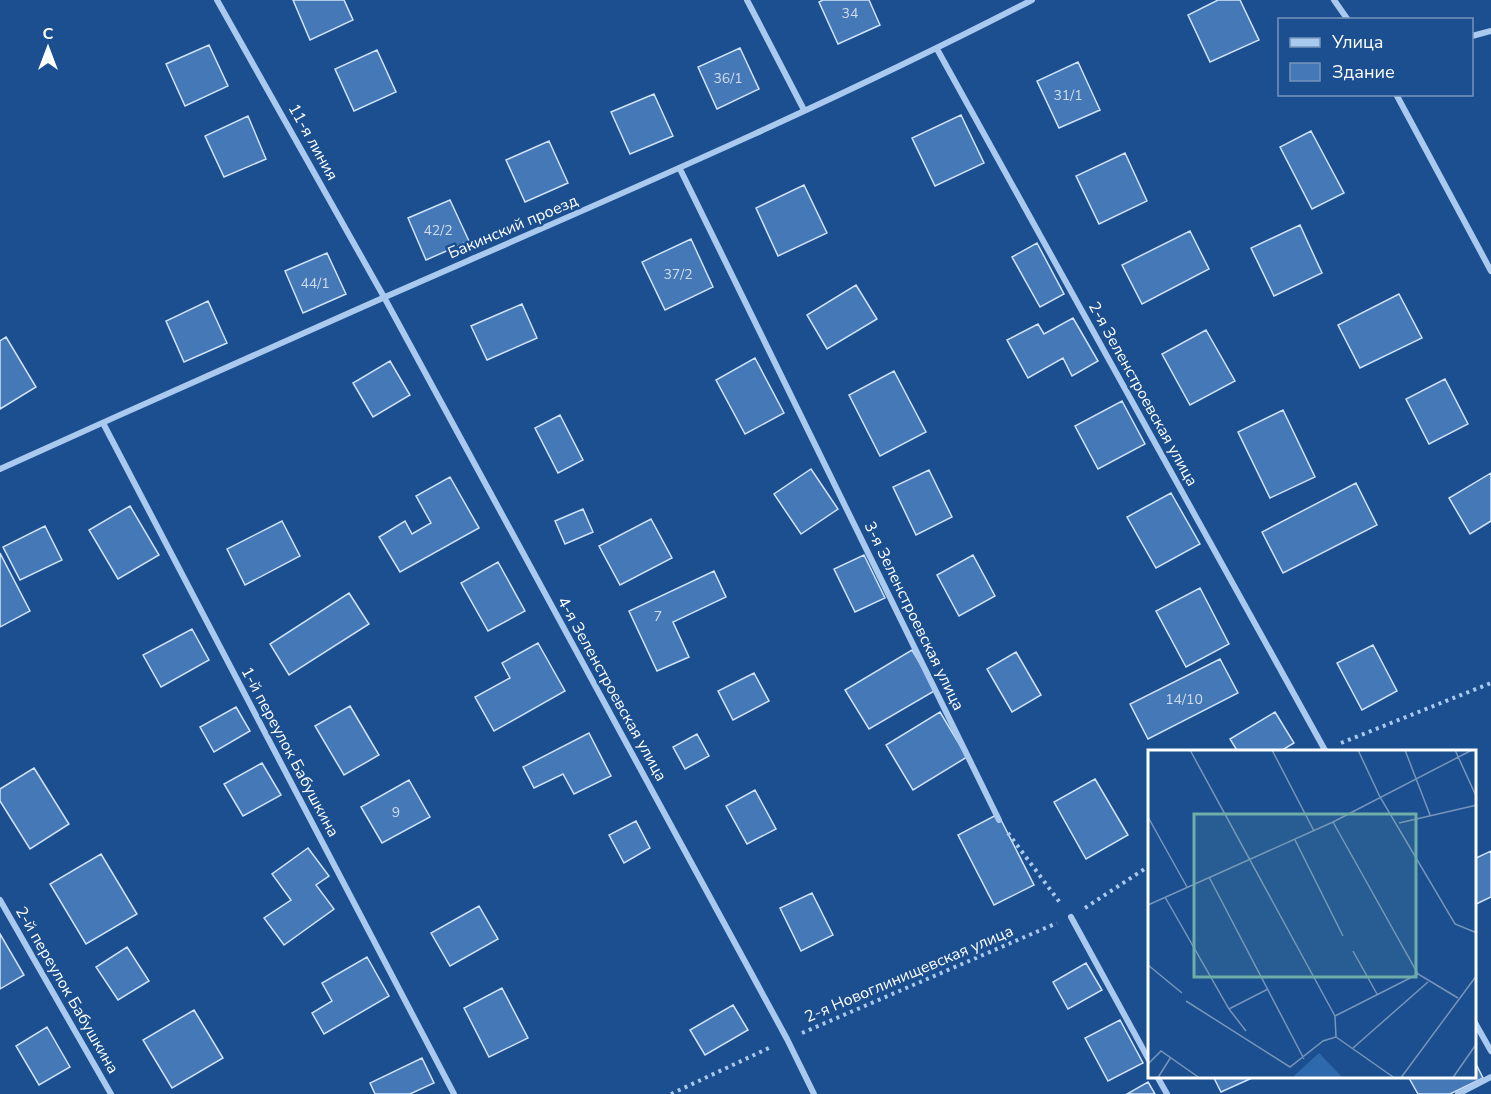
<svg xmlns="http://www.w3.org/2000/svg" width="1491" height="1094" font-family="'Nunito Sans',sans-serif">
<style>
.building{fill:#4478b7;stroke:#cfe3fa;stroke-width:1.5}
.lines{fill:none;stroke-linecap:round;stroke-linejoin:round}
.path{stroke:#a9c9ee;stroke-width:4;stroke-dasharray:3 4.5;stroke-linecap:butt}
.street{stroke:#a9c9ee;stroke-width:6}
.labels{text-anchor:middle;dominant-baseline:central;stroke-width:5;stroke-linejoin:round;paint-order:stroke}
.number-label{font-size:14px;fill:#d0dded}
.street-label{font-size:16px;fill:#fff;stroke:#1b4f8f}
.inset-road{fill:none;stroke:#7695bc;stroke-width:1.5}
.view{fill:#6fada8;fill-opacity:0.15;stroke:#6fada8;stroke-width:3}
.inset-edge{fill:none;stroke:#fff;stroke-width:3}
</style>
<rect width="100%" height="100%" fill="#1b4f8f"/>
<path class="building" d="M293 0H344L353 20 310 40Z
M823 0H869L880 25 838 44 819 2Z
M1218 0H1240L1259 40 1210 62 1188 15Z
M209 45 228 86 185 106 166 64Z
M740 48 759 89 717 109 698 67Z
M377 50 396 92 354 111 335 69Z
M1078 62 1100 110 1059 128 1037 81Z
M654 94 673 136 630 154 611 112Z
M961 115 984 163 935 186 912 138Z
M248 116 266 159 224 177 205 136Z
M1311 131 1344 193 1312 209 1280 147Z
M549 141 568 183 525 202 506 160Z
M1125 153 1147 201 1099 224 1076 176Z
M804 185 827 233 778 256 756 208Z
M450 200 469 241 426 260 408 218Z
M1300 225 1322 273 1274 296 1251 248Z
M1190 231 1209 269 1142 304 1122 265Z
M691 239 713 287 665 310 642 262Z
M1037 243 1064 294 1040 307 1012 257Z
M327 253 346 294 303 313 285 271Z
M856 285 877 319 827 349 807 315Z
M1399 294 1422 338 1360 368 1338 325Z
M208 301 227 343 184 362 166 321Z
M522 304 537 338 487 360 471 326Z
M1073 318 1098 361 1072 376 1063 358 1028 378 1007 340 1038 324 1044 334Z
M1206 330 1235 381 1190 405 1162 354Z
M6 337 36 387 0 409V341Z
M755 358 784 413 745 434 716 380Z
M390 361 410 395 373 417 353 383Z
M894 371 926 432 880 456 849 395Z
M1445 379 1468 424 1429 444 1406 399Z
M1122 401 1145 444 1098 469 1075 426Z
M1283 410 1315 477 1270 498 1238 432Z
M560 415 583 460 558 473 535 428Z
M811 469 838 509 801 534 774 494Z
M929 470 952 517 916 535 893 487Z
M1491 473V521L1470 534 1449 498Z
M450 477 479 528 400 572 379 537 405 521 412 534 431 523 416 496Z
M1356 483 1377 525 1283 573 1262 532Z
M1171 493 1200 544 1156 568 1127 517Z
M130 506 159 555 118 579 89 530Z
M583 509 593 532 565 544 555 521Z
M651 519 672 558 620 585 599 546Z
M282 521 300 556 245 585 227 549Z
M45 526 62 560 20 580 3 547Z
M0 553 30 611 0 627Z
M864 555 885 598 855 612 834 569Z
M973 555 995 596 959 616 937 575Z
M498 562 525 611 488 631 461 583Z
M714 571 726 597 673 622 689 657 657 671 629 611Z
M1200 588 1229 644 1186 667 1156 611Z
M349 593 369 624 289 675 270 644Z
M192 629 209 660 161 687 143 655Z
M538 643 565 691 494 731 475 697 510 678 502 663Z
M1373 645 1397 691 1362 710 1337 663Z
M912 650 936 690 869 729 845 690Z
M1016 652 1041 695 1012 712 987 669Z
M1220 659 1238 693 1148 739 1130 704Z
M754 673 769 701 733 720 718 691Z
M350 706 379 755 344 775 315 726Z
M236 707 250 731 214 752 200 727Z
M940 712 967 757 913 790 886 745Z
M1275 712 1294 743 1279 752H1238L1230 739Z
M589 733 611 776 574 794 563 774 534 788 523 767Z
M697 734 709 756 685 769 673 747Z
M262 763 281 795 243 816 224 784Z
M34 768 69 824 30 849 0 801V789Z
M1095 779 1128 835 1086 859 1054 802Z
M409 780 430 817 382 843 361 807Z
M755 790 776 829 747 844 726 806Z
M998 814 1034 885 994 905 958 835Z
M636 821 650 848 624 863 609 835Z
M308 848 329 876 316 885 334 909 284 945 264 918 291 900 272 874Z
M1491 851V897L1474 905V859Z
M101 854 137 914 86 944 50 884Z
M812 893 833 935 801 951 780 908Z
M479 906 498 939 450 966 431 933Z
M0 934 24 975 0 989Z
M127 947 149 981 118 1000 96 967Z
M367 957 389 996 324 1034 312 1013 332 1001 322 983Z
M1086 963 1102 990 1068 1009 1053 982Z
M502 988 528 1038 489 1057 464 1008Z
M733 1005 748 1030 705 1055 690 1030Z
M194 1010 223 1058 172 1088 143 1040Z
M1120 1020 1143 1063 1108 1081 1085 1038Z
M47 1027 70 1067 39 1085 16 1046Z
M422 1058 434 1083 410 1094H375L370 1083Z
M1474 1060 1483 1078 1450 1094H1418L1409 1078H1474Z
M1214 1078H1252L1221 1092Z
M1148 1082 1155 1094H1127Z"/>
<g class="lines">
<path class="path" d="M1341 743 1491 683
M1008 833 1061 904
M1085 908 1149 866
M802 1033 1057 923
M671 1094 771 1047"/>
<path class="street" d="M217 0 384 297 787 1039 814 1094
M747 0 804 110
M1334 0 1348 20
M1472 36 1491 31
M937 49 1326 752
M1396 94 1491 271
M680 169 999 820
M103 423 454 1094
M0 469C128 411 256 354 385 297 602 202 821 109 1032 0
M0 900 111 1094
M1071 917 1149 1060
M1474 1021 1491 1051
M1158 1078 1167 1094
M1458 1094 1491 1077"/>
</g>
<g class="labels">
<g class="number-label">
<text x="850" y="13">34</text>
<text x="728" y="78">36/1</text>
<text x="1068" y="95">31/1</text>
<text x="438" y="230">42/2</text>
<text x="678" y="274">37/2</text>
<text x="315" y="283">44/1</text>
<text x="658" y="616">7</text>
<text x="1184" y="699">14/10</text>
<text x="396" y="812">9</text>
</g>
<g class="street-label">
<text transform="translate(313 142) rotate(61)">11-я линия</text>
<text transform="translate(513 227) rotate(-23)">Бакинский проезд</text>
<text transform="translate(1143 394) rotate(61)">2-я Зеленстроевская улица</text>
<text transform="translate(914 616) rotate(64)">3-я Зеленстроевская улица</text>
<text transform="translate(612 689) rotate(61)">4-я Зеленстроевская улица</text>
<text transform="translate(290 752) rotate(62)">1-й переулок Бабушкина</text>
<text transform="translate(909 974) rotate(-23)">2-я Новоглинищевская улица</text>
<text transform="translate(67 990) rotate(60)">2-й переулок Бабушкина</text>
</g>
</g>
<g transform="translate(1148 750)">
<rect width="328" height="328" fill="#1b4f8f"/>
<path d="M171 303 195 328H144L148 324Z" fill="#2e69ad"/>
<path class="inset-road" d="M42 0 187 266M124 0 166 81M210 0 232 47 307 174 329 183M257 0 282 65M307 0 329 48M0 67 39 137M185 72 270 224 310 248M251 73 329 55M147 90 195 186M61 127 156 309M17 147 81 259 98 281M0 155 185 72 324 0M205 201 229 244M0 215 34 243M38 251 142 317 175 291 188 287 187 266 270 224M81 259 120 239M188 287 248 329M205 298 280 232M0 314 13 301 53 329M9 329 23 307M252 329 329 225M304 329 329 293"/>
<path class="view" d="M46 64H268V227H46Z"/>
<rect width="328" height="328" class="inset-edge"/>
</g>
<rect x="1278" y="18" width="195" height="78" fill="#1b4f8f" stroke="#7695bc" stroke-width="1.5"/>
<rect x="1290" y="38" width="30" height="9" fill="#a9c9ee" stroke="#7695bc" stroke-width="1.5"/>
<text x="1332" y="48" font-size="18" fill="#ffffff">Улица</text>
<rect x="1290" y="63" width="30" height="18" fill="#4478b7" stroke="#7695bc" stroke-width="1.5"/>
<text x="1332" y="78" font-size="18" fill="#ffffff">Здание</text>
<g transform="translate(48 48)" stroke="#1b4f8f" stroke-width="4.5" paint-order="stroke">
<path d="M0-4.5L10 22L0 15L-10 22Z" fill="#ffffff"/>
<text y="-9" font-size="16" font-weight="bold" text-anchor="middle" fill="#ffffff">С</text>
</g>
</svg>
